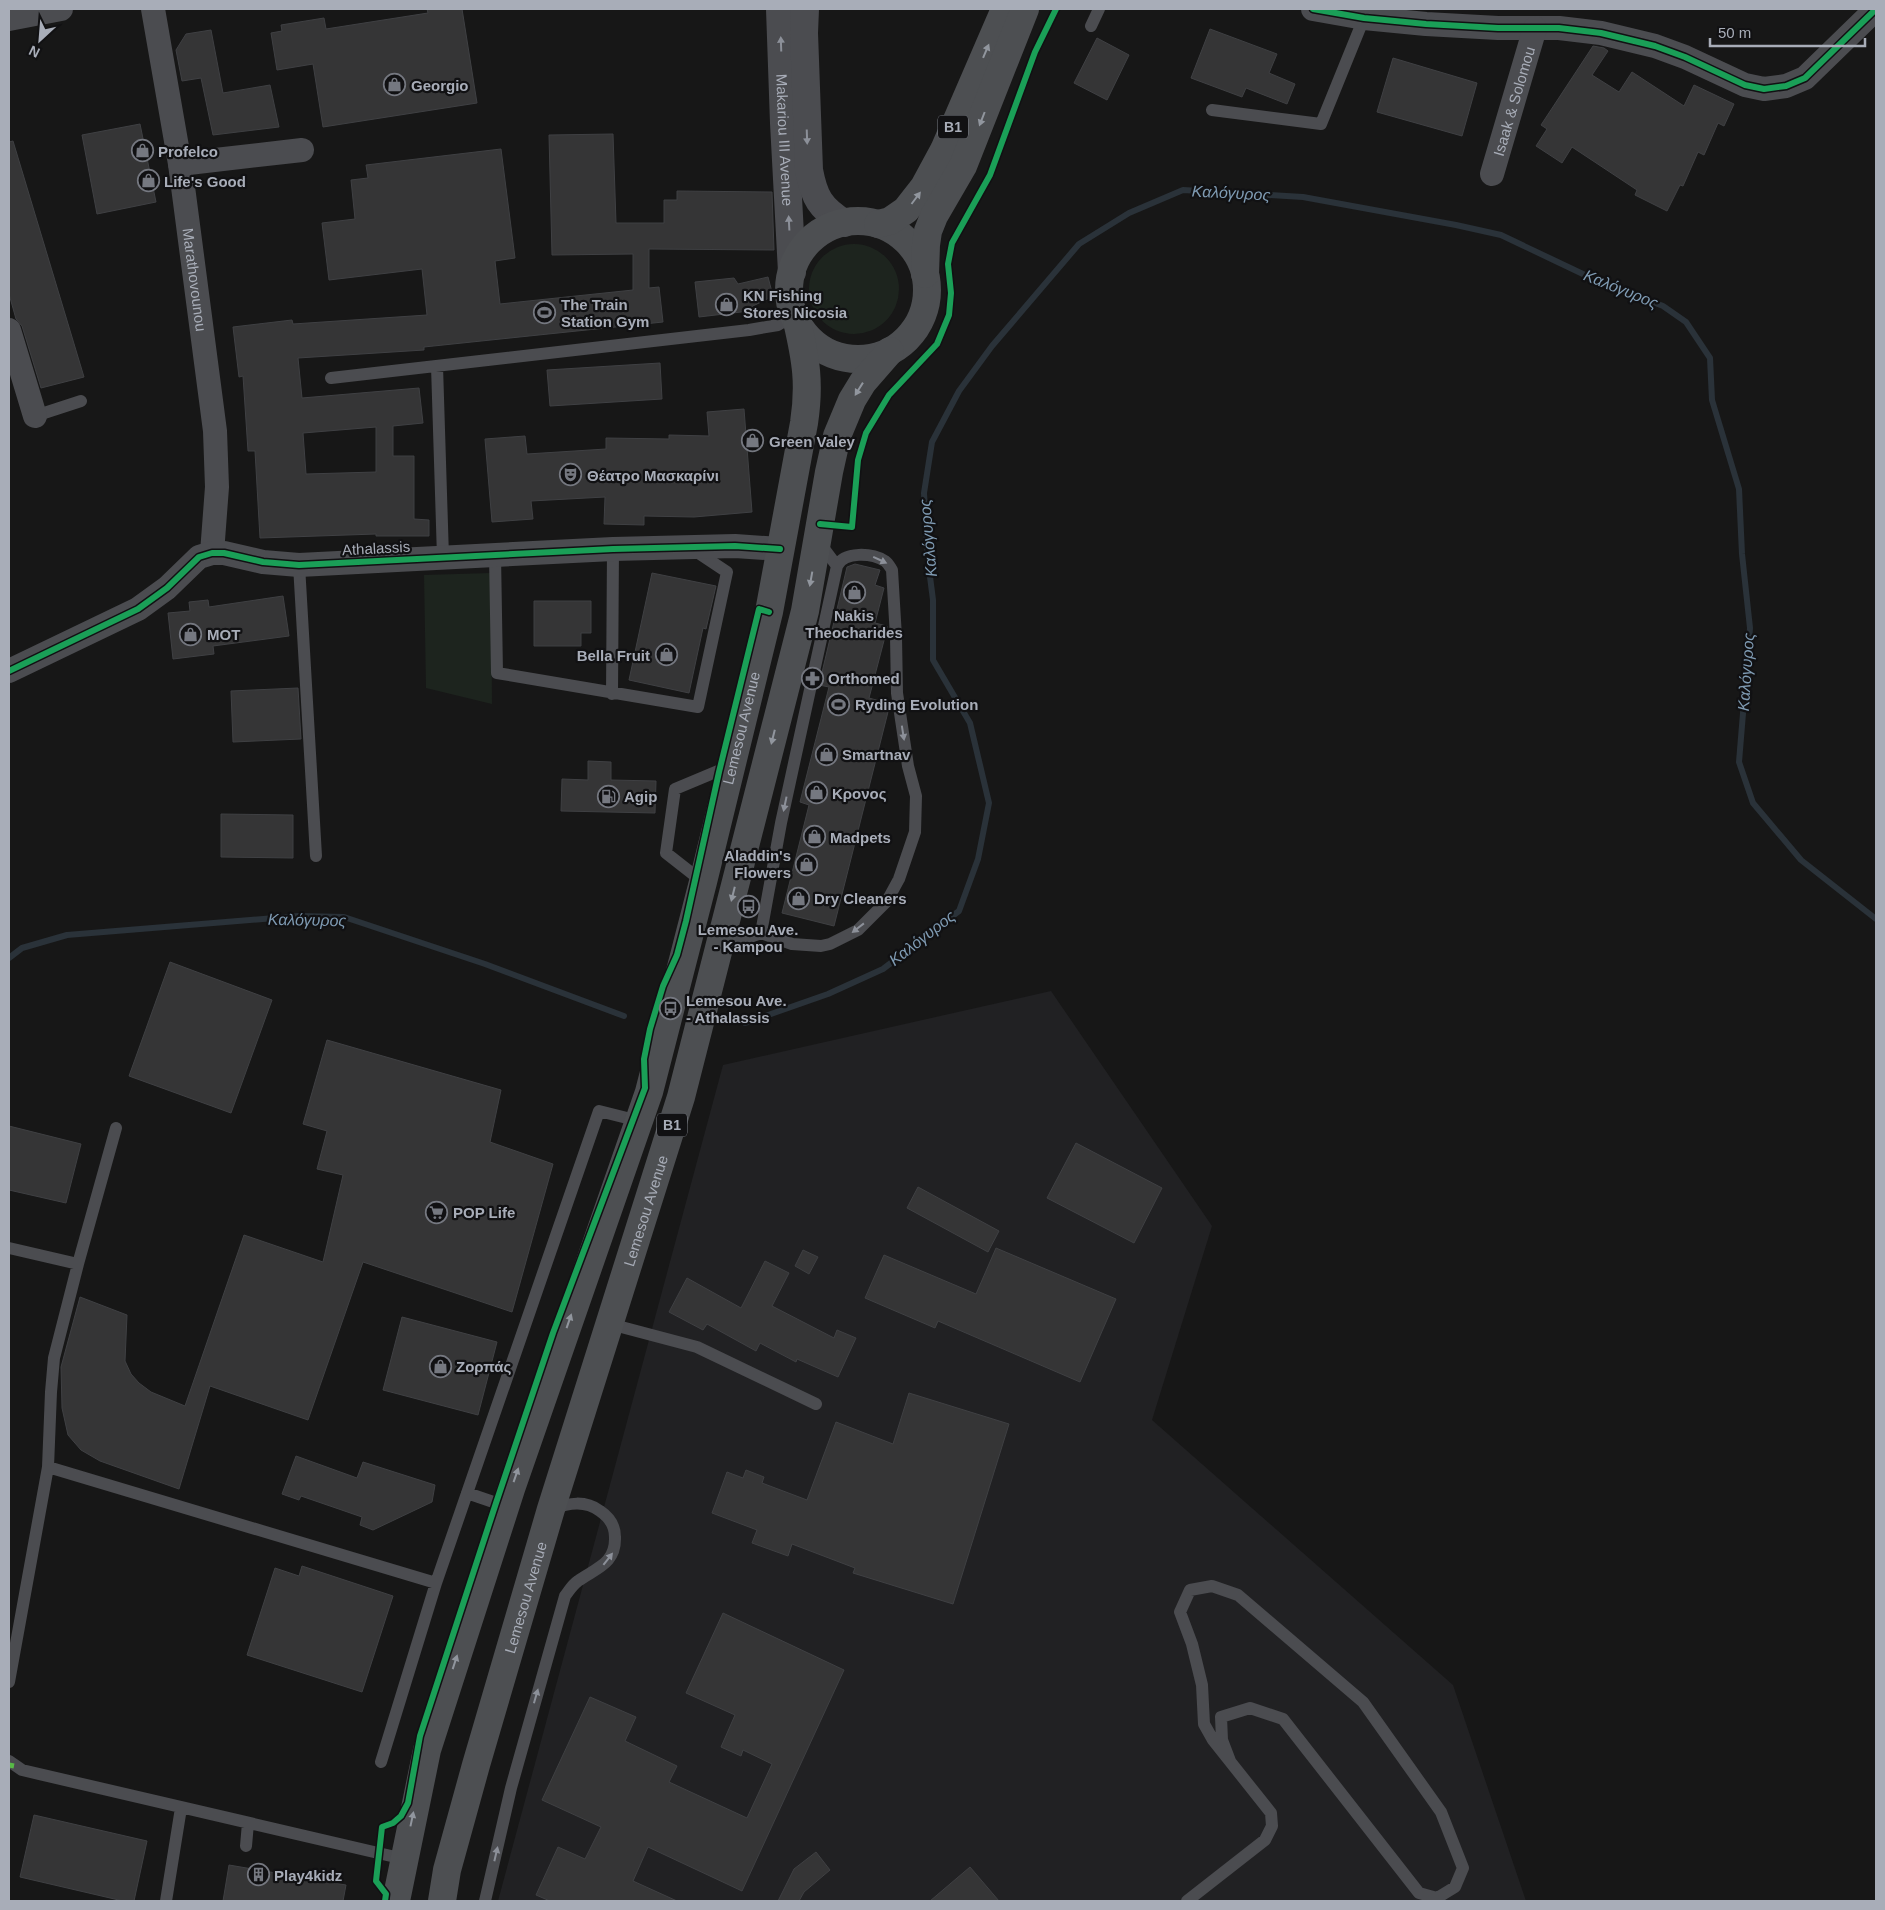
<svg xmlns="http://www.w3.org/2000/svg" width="1885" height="1910" font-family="Arial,sans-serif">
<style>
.built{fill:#212123}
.green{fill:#1d241e}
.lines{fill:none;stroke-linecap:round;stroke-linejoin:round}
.stream{stroke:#2a3239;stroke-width:6}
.building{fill:#353536;stroke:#3f4043;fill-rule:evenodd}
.service{stroke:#4b4c50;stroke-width:12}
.minor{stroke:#4b4c50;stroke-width:24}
.tertiary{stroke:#4b4c50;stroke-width:28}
.primary{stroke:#4d4f52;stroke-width:28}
.quiet{stroke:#58b947;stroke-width:5;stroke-dasharray:10 5;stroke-linecap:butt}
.cycleway-casing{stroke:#111113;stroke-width:9}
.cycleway{stroke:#1a9f57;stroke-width:6}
.oneway{fill:#8c9099}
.oneway2{fill:#91969e}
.labels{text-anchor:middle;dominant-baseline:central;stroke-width:4.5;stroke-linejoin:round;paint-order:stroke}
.shield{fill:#111113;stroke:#7b7e86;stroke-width:1}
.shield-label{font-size:14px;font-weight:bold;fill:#a8adb8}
.poi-label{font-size:15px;font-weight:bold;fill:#a8adb8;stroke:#111113;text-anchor:start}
.street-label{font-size:15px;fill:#a8adb8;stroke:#111113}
.water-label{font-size:16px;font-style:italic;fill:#7f9bb3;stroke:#111113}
</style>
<rect width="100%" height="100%" fill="#171717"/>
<path class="built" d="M1051 991 1212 1226 1152 1420 1453 1685 1526 1901H498L723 1065Z"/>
<path class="green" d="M809 289a45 45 0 1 1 90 0a45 45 0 1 1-90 0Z
M491 573 492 704 426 688 424 575Z"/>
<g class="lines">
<path class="stream" d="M9 958 22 948 67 935 299 916 344 917 485 964 624 1016
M745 1023 828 994 883 969 959 911 978 859 989 803 970 723 933 660V600L928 561 924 493 932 442 959 391 992 346 1079 244 1129 213 1183 190 1303 197 1456 225 1501 235 1585 275 1663 306 1686 322 1710 358 1712 400 1739 489 1742 554 1750 628 1739 762 1753 803 1801 860 1876 919"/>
</g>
<path class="building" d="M427 9H462L477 103 323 127 313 64 277 70 271 33 282 31 281 25 324 18 326 29 428 13Z
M1210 29 1277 54 1269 73 1295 84 1287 104 1246 88 1242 97 1191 78Z
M211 30 223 93 270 85 279 127 213 135 201 78 182 81 176 50 186 34Z
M1097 38 1129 55 1107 100 1074 83Z
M1593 46 1604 48 1608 51 1592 75 1619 92 1632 72 1684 106 1694 85 1734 104 1724 126 1718 123 1704 155 1698 152 1683 186 1680 185 1667 211 1635 195 1637 190 1572 147 1562 163 1536 146 1547 129 1541 125Z
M1393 58 1477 83 1462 136 1377 112Z
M140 124 156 202 97 214 82 135Z
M613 134 616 223H664V200H677V191L772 192 774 250 649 249V288L659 287 663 322 424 347V350L298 358 302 398 419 388 423 423 393 426V456H414V519L429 520V536H376V534L260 538 255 451H248L243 376 239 377 233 327 292 320 293 324 427 315 422 269 329 280 322 223 355 219 351 180 368 178 366 165 501 149 515 258 495 261 500 304 633 290V254L552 255 549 135ZM376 427V472L306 474 303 433Z
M13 141 84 377 41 388 22 326 16 319 9 294V142Z
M768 277 773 296 741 312 699 317 695 282 734 278 738 284Z
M660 363 662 399 550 406 547 370Z
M744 409 752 512 694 517 644 516V525L604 524 605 497 531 501 533 519 492 522 485 439 525 436 527 454 606 449V438L669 439V435L709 436 707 412Z
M855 564 880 570 875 585 884 588 875 623 887 626V629L869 698 890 704 834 926 782 913 809 805 800 802 829 687 819 685 847 567Z
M652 573 716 586 706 629 703 628 689 693 629 680Z
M283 596 289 636 213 646 214 654 173 659 168 613 190 611 189 602 208 600 209 607Z
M534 601H591V633H581V646H534Z
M298 688 301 739 233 742 231 691Z
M588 761 611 762V780L656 781 655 813 561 811 562 779 588 780Z
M221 814 293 815V858L221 857Z
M170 962 272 1000 231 1113 129 1076Z
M327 1040 501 1090 490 1142 553 1164 512 1312 363 1262 308 1420 210 1386 179 1489 100 1461 81 1450 68 1435 62 1408 61 1367 80 1297 127 1315 125 1361 131 1374 139 1383 151 1392 185 1406 244 1235 323 1262 343 1175 317 1169 327 1131 303 1124Z
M9 1126 81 1144 66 1203 9 1190Z
M1076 1143 1162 1188 1134 1243 1047 1198Z
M918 1187 999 1231 988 1252 907 1208Z
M996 1248 1116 1299 1080 1382 938 1321 935 1328 865 1298 884 1255 976 1294Z
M803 1250 818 1257 809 1274 795 1266Z
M765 1261 789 1273 772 1306 834 1338 837 1330 856 1338 838 1377 797 1359 796 1362 760 1343 756 1351 707 1324 703 1330 669 1312 687 1278 741 1308Z
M402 1317 497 1342 478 1415 383 1390Z
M909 1393 1009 1424 953 1604 853 1573 855 1568 792 1544 788 1556 752 1543 757 1530 712 1513 727 1472 743 1478 746 1470 764 1477 762 1483 807 1500 836 1422 893 1444Z
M296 1456 357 1478 363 1462 435 1485 432 1502 373 1530 360 1525 362 1517 301 1496 299 1500 282 1494Z
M302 1566 393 1596 362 1692 247 1655 275 1568 299 1576Z
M723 1613 844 1670 742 1891 648 1847 633 1881 677 1901H550L536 1895 558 1847 585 1859 601 1827 542 1800 590 1697 636 1717 625 1741 677 1766 669 1782 747 1818 772 1764 743 1750 741 1756 721 1747 735 1715 686 1693Z
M34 1815 147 1841 134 1901H123L20 1877Z
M816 1852 830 1870 804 1892 799 1901H778L794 1869Z
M229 1865 346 1885 343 1901H223Z
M970 1867 999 1901H930Z"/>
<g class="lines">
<path class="service" d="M1091 26 1099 9
M1212 110 1321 124 1364 18
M437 366 443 557
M331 378 749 330 778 325 794 315
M35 416 81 401
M495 555 497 673 698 707 727 572 694 550
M299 565 316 856
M612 694 613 549
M703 882 666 853 675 789 730 766
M761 933 792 944 821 946 830 944 858 930 887 901 899 879 915 832 916 796 908 766 897 693 896 637 892 570C890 567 888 563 885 561 872 553 844 551 837 566
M719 948 761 933 781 823 837 566 819 542
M9 1248 78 1264
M610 1324 697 1347 816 1404
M48 1467 436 1583
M467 1493 505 1506
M9 1682 48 1467 51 1392 54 1358 78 1264 116 1128
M9 1761 22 1770 404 1859
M381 1762 436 1583 599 1111 639 1121
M246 1846 248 1823
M166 1901 181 1808
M485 1901 511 1788 565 1596C569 1591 572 1585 578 1581 596 1568 616 1564 615 1537 615 1526 609 1517 600 1511 585 1500 569 1503 552 1509
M1187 1901 1265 1840 1272 1826 1271 1813 1213 1740 1204 1724 1202 1685 1192 1644 1180 1612 1190 1590 1212 1586 1238 1595 1363 1702 1441 1812 1463 1868 1455 1887 1437 1898 1419 1893 1283 1719 1250 1708 1221 1717 1222 1740 1230 1761"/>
<g class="minor">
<path id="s1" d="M153 9 180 164 215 431 217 487 212 553"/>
<path d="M1313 9 1364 18 1426 24 1498 28H1559L1601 33 1655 46 1685 57 1745 85 1764 89 1786 86 1805 78 1876 9"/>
<path d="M9 19 61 9"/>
<path d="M180 164 302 150"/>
<path id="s2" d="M1492 174 1535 28"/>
<path d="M9 330 35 416"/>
<path d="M9 671 138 609 167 588 199 557 212 553H224L263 562 299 565 613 549 735 546 780 549"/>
</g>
<g class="tertiary">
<path id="s3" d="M780 9 784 123 792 272"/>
<path d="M805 9 804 33 809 170C814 197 820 208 844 223"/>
</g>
<g class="primary">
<circle cx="858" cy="290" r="69"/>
<path d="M878 224 890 221 906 210 924 187 944 150 1005 9"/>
<path d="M925 274 926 245 928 231 934 216 963 166 1025 9"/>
<path id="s4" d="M396 1901 427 1750 511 1489 649 1092 703 882 769 612 804 423C810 384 806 360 797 321"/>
<path id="s5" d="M442 1901 447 1870 476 1765 551 1509 681 1097 805 611 829 472 837 436 852 400 863 382 890 351"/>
</g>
<path class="quiet" d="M9 1765 14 1766"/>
<defs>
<path id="cycleway" d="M1313 9 1364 18 1426 24 1498 28H1559L1601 33 1655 46 1685 57 1745 85 1764 89 1786 86 1805 78 1876 9
M820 524 852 527 858 460 866 433 889 395 937 344 949 315 951 293 948 264 952 243 990 175 1035 52 1056 9
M9 671 138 609 167 588 199 557 212 553H224L263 562 299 565 613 549 735 546 780 549
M385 1901 386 1894 376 1881 382 1827 393 1823 401 1816 408 1803 420 1736 496 1503 553 1333 645 1088 644 1059 650 1029 663 986 677 955 686 921 719 772 759 609 769 612"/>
</defs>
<use href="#cycleway" class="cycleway-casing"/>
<use href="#cycleway" class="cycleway"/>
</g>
<defs><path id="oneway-solid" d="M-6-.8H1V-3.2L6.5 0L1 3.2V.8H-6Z" transform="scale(1.25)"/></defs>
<g class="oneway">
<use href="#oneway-solid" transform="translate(781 44) rotate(-92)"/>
<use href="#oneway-solid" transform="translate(807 137) rotate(88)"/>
<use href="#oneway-solid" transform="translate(789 223) rotate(-93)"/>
<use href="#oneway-solid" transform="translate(880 560) rotate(25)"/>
<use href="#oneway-solid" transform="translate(903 733) rotate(81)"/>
<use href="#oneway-solid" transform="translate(785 804) rotate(102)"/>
<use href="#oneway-solid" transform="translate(858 928) rotate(142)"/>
<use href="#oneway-solid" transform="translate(608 1559) rotate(-52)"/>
<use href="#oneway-solid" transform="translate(536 1696) rotate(-74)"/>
<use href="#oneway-solid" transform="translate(496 1854) rotate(-77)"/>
</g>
<g class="oneway2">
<use href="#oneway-solid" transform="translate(986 51) rotate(-67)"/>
<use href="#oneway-solid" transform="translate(982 119) rotate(111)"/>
<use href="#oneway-solid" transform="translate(916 198) rotate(-53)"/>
<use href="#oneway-solid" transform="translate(859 389) rotate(122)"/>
<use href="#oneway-solid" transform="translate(811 579) rotate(100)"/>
<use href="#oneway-solid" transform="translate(773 737) rotate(104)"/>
<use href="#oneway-solid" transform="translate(733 894) rotate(104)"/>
<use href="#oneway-solid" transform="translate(569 1321) rotate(-71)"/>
<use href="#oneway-solid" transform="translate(516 1475) rotate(-71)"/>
<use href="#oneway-solid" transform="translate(455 1662) rotate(-72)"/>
<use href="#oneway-solid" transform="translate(412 1819) rotate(-78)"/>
</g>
<defs>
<symbol id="shop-ring" viewBox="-11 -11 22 22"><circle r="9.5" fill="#111113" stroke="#757880" stroke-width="1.5"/><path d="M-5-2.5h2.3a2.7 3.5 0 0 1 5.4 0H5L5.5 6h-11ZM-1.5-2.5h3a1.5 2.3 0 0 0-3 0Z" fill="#757880"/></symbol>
<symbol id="stadium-ring" viewBox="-11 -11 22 22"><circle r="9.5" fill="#111113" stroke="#757880" stroke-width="1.5"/><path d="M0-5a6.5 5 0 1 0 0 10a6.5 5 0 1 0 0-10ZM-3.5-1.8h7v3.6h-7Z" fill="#757880"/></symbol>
<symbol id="theatre-ring" viewBox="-11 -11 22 22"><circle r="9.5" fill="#111113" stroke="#757880" stroke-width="1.5"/><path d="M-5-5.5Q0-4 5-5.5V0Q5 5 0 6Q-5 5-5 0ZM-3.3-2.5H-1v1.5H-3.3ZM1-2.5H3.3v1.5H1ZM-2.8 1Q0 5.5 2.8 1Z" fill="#757880"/></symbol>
<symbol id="pharmacy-ring" viewBox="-11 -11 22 22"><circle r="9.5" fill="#111113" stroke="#757880" stroke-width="1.5"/><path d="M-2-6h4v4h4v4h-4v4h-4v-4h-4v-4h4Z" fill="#757880"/></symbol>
<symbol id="fuel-ring" viewBox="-11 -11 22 22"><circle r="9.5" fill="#111113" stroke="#757880" stroke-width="1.5"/><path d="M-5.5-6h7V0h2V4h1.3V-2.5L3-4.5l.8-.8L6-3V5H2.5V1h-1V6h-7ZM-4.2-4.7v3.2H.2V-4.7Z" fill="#757880"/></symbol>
<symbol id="bus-ring" viewBox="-11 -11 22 22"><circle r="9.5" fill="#111113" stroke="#757880" stroke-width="1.5"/><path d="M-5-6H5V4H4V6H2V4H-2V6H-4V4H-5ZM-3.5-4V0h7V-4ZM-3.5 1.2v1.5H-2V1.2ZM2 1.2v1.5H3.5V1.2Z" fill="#757880"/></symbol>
<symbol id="supermarket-ring" viewBox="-11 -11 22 22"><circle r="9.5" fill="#111113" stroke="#757880" stroke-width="1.5"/><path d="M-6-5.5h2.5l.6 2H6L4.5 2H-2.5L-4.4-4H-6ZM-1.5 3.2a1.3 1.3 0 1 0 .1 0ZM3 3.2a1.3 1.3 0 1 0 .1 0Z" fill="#757880"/></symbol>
<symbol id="building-ring" viewBox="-11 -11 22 22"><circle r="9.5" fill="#111113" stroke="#757880" stroke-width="1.5"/><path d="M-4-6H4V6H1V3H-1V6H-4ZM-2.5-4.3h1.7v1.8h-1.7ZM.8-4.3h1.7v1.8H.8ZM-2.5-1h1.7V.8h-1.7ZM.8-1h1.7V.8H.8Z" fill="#757880"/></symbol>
</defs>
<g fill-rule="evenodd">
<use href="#shop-ring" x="382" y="72" width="25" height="25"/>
<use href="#shop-ring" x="130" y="138" width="25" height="25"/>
<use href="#shop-ring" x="136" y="168" width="25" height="25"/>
<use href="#shop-ring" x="714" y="292" width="25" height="25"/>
<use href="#stadium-ring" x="532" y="300" width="25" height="25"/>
<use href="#shop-ring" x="740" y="428" width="25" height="25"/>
<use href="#theatre-ring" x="558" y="462" width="25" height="25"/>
<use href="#shop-ring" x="842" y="580" width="25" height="25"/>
<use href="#shop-ring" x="178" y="622" width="25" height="25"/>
<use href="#shop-ring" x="654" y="642" width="25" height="25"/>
<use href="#pharmacy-ring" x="800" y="666" width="25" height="25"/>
<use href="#stadium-ring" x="826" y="692" width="25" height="25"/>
<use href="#shop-ring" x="814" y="742" width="25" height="25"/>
<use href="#shop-ring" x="804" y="780" width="25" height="25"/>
<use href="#fuel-ring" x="596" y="784" width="25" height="25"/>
<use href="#shop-ring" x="802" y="824" width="25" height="25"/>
<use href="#shop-ring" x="794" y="852" width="25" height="25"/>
<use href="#shop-ring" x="786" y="886" width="25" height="25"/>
<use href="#bus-ring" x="736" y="894" width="25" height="25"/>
<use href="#bus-ring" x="658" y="996" width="25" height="25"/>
<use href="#supermarket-ring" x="424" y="1200" width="25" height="25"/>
<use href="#shop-ring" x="428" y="1354" width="25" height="25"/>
<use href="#building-ring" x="246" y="1862" width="25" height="25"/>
</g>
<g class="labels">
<g class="shield">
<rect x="938" y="115.5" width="30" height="23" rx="4"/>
<rect x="657" y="1113.5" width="30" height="23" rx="4"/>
</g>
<g class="shield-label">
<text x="953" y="127">B1</text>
<text x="672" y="1125">B1</text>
</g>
<g class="poi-label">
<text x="411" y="85">Georgio</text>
<text x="158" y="151">Profelco</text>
<text x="164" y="181">Life's Good</text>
<text x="743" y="295">KN Fishing<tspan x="743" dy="17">Stores Nicosia</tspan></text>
<text x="561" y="304">The Train<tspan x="561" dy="17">Station Gym</tspan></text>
<text x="769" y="441">Green Valey</text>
<text x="587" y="475">Θέατρο Μασκαρίνι</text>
<text x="854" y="615" text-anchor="middle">Nakis<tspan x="854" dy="17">Theocharides</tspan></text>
<text x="207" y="634">MOT</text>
<text x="650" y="655" text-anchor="end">Bella Fruit</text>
<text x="828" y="678">Orthomed</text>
<text x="855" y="704">Ryding Evolution</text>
<text x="842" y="754">Smartnav</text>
<text x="832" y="793">Κρονος</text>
<text x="624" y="796">Agip</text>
<text x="830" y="837">Madpets</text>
<text x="791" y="855" text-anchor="end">Aladdin's<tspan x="791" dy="17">Flowers</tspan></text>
<text x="814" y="898">Dry Cleaners</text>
<text x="748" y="929" text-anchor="middle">Lemesou Ave.<tspan x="748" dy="17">- Kampou</tspan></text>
<text x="686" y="1000">Lemesou Ave.<tspan x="686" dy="17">- Athalassis</tspan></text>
<text x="453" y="1212">POP Life</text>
<text x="456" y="1366">Ζορπάς</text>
<text x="274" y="1875">Play4kidz</text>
</g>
<g class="street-label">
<text stroke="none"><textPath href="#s2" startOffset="76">Isaak &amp; Solomou</textPath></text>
<text stroke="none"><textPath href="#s3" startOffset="131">Makariou III Avenue</textPath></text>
<text stroke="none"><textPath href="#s1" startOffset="274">Marathovounou</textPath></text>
<text transform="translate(376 548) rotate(-3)">Athalassis</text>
<text stroke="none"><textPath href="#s4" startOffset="1224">Lemesou Avenue</textPath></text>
<text stroke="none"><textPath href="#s5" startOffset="720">Lemesou Avenue</textPath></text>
<text stroke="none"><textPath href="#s5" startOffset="315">Lemesou Avenue</textPath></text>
</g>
<g class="water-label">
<text transform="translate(1231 193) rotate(3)">Καλόγυρος</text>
<text transform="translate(1621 289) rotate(22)">Καλόγυρος</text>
<text transform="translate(928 538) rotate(-95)">Καλόγυρος</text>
<text transform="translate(1746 672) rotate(-86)">Καλόγυρος</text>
<text transform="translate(307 920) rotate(1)">Καλόγυρος</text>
<text transform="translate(922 938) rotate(-38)">Καλόγυρος</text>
</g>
</g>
<rect width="1885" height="1910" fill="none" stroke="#a8adb8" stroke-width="20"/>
<g transform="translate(40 40) rotate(206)" stroke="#111113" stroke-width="4" paint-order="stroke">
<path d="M0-4L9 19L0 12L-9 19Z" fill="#a8adb8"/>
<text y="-8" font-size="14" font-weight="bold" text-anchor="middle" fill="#a8adb8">N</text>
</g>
<path d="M1710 38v8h155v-8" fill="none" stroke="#a8adb8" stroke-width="2.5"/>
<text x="1718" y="38" font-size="15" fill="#a8adb8" stroke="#111113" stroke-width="4" paint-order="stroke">50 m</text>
</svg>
